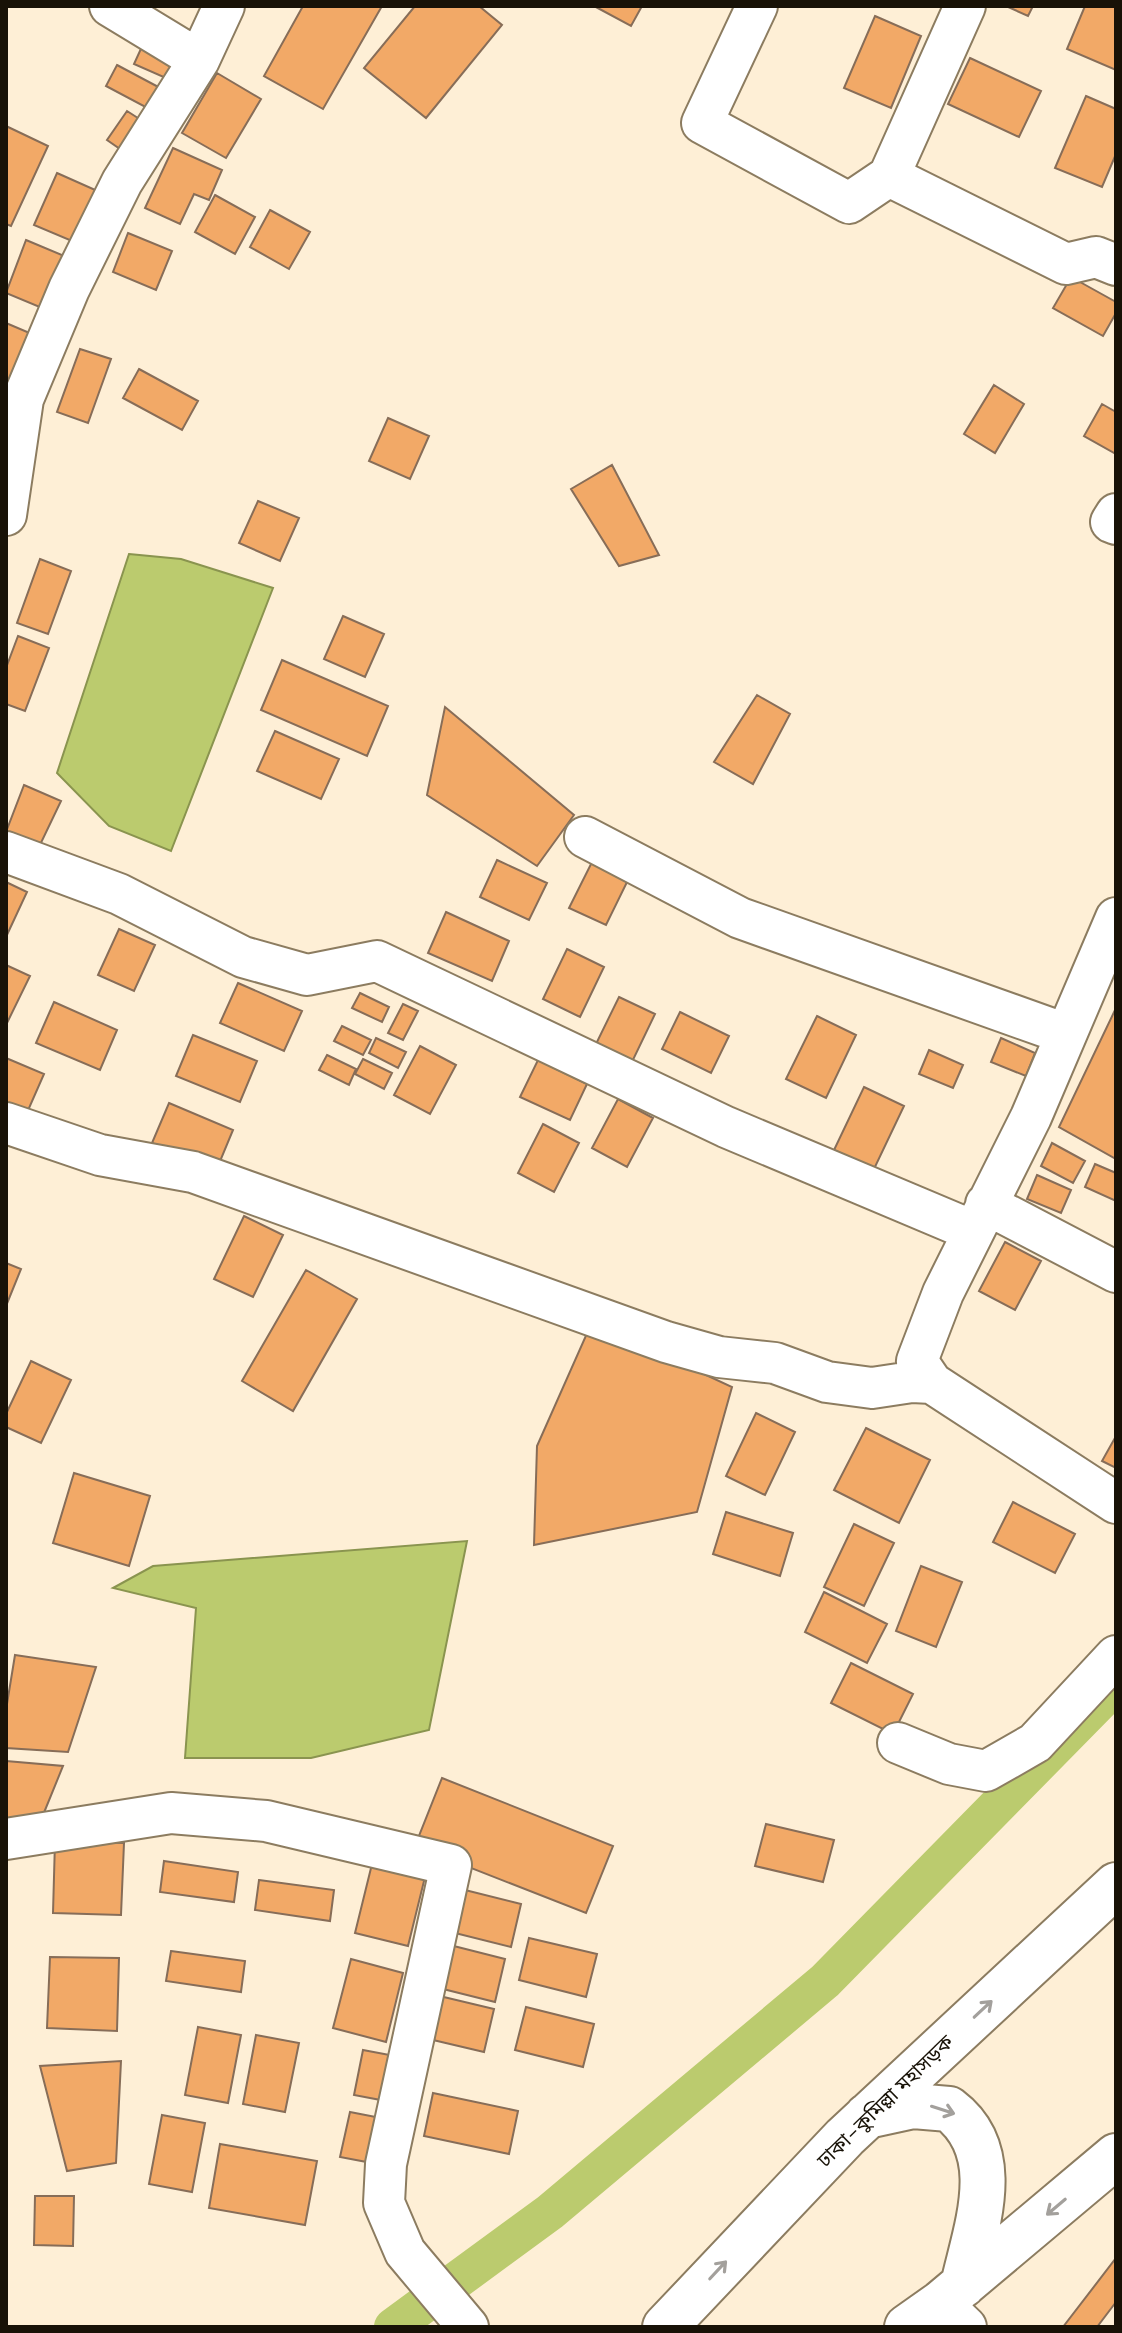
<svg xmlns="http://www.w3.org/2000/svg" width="1122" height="2333" font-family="'PT Sans','Noto Sans Bengali',sans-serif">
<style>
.water{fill:#bbcb6e;stroke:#8a944f;stroke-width:2}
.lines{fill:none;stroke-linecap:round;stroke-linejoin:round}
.canal{stroke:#bbcb6e;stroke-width:38}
.building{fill:#f2a967;stroke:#876d58;stroke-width:2}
.street-casing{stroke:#8c7c60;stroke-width:44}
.highway-casing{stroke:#8c7c60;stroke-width:48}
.street{stroke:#fff;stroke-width:40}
.highway{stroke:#fff;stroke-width:44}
.oneway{stroke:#a3a09c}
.labels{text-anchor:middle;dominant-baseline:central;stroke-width:8;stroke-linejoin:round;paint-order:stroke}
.street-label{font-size:20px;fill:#181207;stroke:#fff}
</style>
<rect width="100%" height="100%" fill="#feefd6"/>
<path class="water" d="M129 554 181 559 273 588 171 851 109 826 57 773Z
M467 1541 429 1730 311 1758H185L196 1608 113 1588 153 1566Z"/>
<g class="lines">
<path class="canal" d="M393 2327 550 2212 825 1981 1116 1685"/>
</g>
<path class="building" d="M303 6H382L323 109 264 76Z
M415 6H479L502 25 426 118 364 68Z
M594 6H642L631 26Z
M1006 6H1033L1028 16Z
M1085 6H1116V70L1067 49Z
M875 16 921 36 891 108 844 88Z
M155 18 193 90 134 64Z
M970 58 1041 91 1019 137 948 104Z
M117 65 179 98 168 119 106 86Z
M217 73 261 99 226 158 182 133Z
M1086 96 1116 109V154L1102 187 1055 168Z
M127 111 155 129 136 160 107 140Z
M6 126 48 146 11 226 6 224Z
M173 148 222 170 209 200 194 194 180 224 145 208Z
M57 173 120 201 98 252 34 225Z
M215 195 255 217 235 254 195 232Z
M270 210 310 232 289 269 250 247Z
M128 233 172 251 156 290 113 272Z
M26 240 88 266 66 318 6 293Z
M1071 277 1116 302V313L1103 336 1053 308Z
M6 323 32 334 10 386 6 384Z
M80 349 111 359 88 423 57 412Z
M139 369 198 401 182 430 123 398Z
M994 385 1024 404 995 453 964 434Z
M1102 404 1116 412V454L1084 436Z
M388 418 429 436 410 479 369 461Z
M612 465 659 555 619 566 571 489Z
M258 501 299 518 280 561 239 543Z
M40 559 71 571 48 634 17 623Z
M343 616 384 634 365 677 324 659Z
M18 636 49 648 25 711 6 704V668Z
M282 660 388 706 367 756 261 710Z
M757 695 790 714 753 784 714 762Z
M445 707 574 815 537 866 427 795Z
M275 731 339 759 321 799 257 771Z
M24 785 61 801 39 847 6 832Z
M594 858 630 876 606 925 569 908Z
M497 860 547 883 529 920 480 897Z
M6 882 27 892 6 937Z
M446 912 509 941 492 981 428 953Z
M119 929 155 945 134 991 98 975Z
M567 949 604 967 580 1017 543 999Z
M6 965 30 976 6 1025Z
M238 983 302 1011 284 1051 220 1023Z
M360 993 389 1007 382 1022 352 1008Z
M619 997 655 1014 631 1064 595 1046Z
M54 1002 117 1030 100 1070 36 1043Z
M403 1004 418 1011 403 1040 388 1033Z
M1116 1008V1159L1059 1127Z
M680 1012 729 1036 711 1073 662 1049Z
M817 1016 856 1035 826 1098 786 1079Z
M342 1026 371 1040 363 1055 334 1041Z
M193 1035 257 1061 240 1102 176 1076Z
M376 1038 406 1052 398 1068 369 1053Z
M1001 1038 1035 1053 1026 1076 991 1062Z
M420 1046 456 1065 430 1114 394 1095Z
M929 1050 963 1065 953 1088 919 1074Z
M327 1055 356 1069 349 1085 319 1070Z
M6 1058 44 1074 26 1115 6 1106Z
M363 1059 392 1073 384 1089 355 1074Z
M538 1060 587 1084 570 1120 520 1097Z
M864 1087 904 1106 874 1169 834 1150Z
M618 1099 653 1118 627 1167 592 1148Z
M169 1103 233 1130 216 1171 152 1143Z
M543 1124 579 1143 554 1192 518 1173Z
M1052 1143 1085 1161 1073 1183 1041 1166Z
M1095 1164 1116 1173V1201L1085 1187Z
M1037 1175 1071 1190 1061 1213 1027 1199Z
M244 1216 283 1235 253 1297 214 1279Z
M1005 1242 1041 1261 1015 1310 979 1291Z
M6 1263 21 1269 6 1306Z
M306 1270 357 1299 293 1411 242 1381Z
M592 1322 732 1387 697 1512 534 1545 537 1446Z
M31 1361 71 1380 41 1443 6 1427V1414Z
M756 1413 795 1432 765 1495 726 1476Z
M866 1428 930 1460 899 1523 834 1490Z
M1116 1436V1468L1102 1461Z
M74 1473 150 1496 129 1566 53 1543Z
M1013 1502 1075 1534 1055 1573 993 1542Z
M726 1512 793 1533 780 1576 713 1554Z
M854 1524 894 1543 864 1606 824 1587Z
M921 1566 962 1582 936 1647 896 1631Z
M824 1592 887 1624 867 1663 805 1632Z
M15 1655 96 1667 68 1752 6 1748V1710Z
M851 1663 913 1694 893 1734 831 1703Z
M6 1761 63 1766 41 1820 6 1825Z
M442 1778 613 1846 586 1913 415 1846Z
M766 1824 834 1840 823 1882 755 1866Z
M55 1841 124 1843 121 1915 53 1913Z
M164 1861 238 1872 234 1902 160 1892Z
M372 1864 425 1877 408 1946 355 1933Z
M259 1880 334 1890 330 1921 255 1910Z
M453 1887 521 1904 511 1947 443 1930Z
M529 1938 597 1954 586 1997 519 1980Z
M438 1942 505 1959 495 2002 427 1985Z
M171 1951 245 1961 241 1992 166 1981Z
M50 1957 119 1958 117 2031 47 2028Z
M351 1959 403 1973 386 2042 333 2028Z
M427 1993 494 2009 484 2052 416 2036Z
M526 2007 594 2024 583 2067 515 2050Z
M198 2027 241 2035 228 2103 185 2095Z
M256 2035 299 2043 285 2112 243 2104Z
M363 2050 395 2056 386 2101 354 2095Z
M121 2061 116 2163 67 2171 40 2066Z
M433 2093 518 2111 509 2154 424 2136Z
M350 2112 381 2118 372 2163 340 2157Z
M162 2115 205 2123 192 2192 149 2184Z
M220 2144 317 2161 305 2225 209 2208Z
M35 2196H74L73 2246 34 2245Z
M1116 2258V2302L1097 2327H1063Z"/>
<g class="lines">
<defs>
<path id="street" d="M110 6 199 60
M757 6 702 123 849 203 889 176 1066 264 1096 257 1116 265
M889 176 965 6
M1116 514 1111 522 1116 524
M6 515 23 399 69 289 122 182 199 60 224 6
M585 837 740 918 1066 1034
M6 852 119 894 243 957 307 975 377 961 726 1127 973 1231
M1116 918 1031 1117 943 1293 917 1361 932 1383 1116 1503
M6 1123 100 1155 193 1172 666 1342 719 1357 775 1363 827 1382 872 1388 912 1382 932 1383
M986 1204 1116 1272
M898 1743 949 1764 986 1771 1035 1743 1116 1656
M6 1839 171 1813 266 1821 451 1865 386 2164 384 2203 405 2252 468 2327
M941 2303 966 2327"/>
<path id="highway" d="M867 2116 913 2106 949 2109C1006 2152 976 2227 963 2285
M665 2327 845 2137 1116 1885
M907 2327 941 2303 1116 2156"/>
</defs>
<use href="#street" class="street-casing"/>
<use href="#highway" class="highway-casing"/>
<use href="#street" class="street"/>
<use href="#highway" class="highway"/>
</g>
<defs><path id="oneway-shaft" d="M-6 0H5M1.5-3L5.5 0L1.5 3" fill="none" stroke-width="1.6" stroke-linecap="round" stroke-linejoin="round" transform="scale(2)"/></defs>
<g class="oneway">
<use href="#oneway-shaft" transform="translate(983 2009) rotate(-43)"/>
<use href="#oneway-shaft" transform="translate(943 2110) rotate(18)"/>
<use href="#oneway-shaft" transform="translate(1056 2207) rotate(140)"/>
<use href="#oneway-shaft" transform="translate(718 2270) rotate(-47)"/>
</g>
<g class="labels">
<g class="street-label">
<text transform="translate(885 2101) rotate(-44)">ঢাকা–কুমিল্লা মহাসড়ক</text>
</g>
</g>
<rect width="1122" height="2333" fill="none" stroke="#181207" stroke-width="16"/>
</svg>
